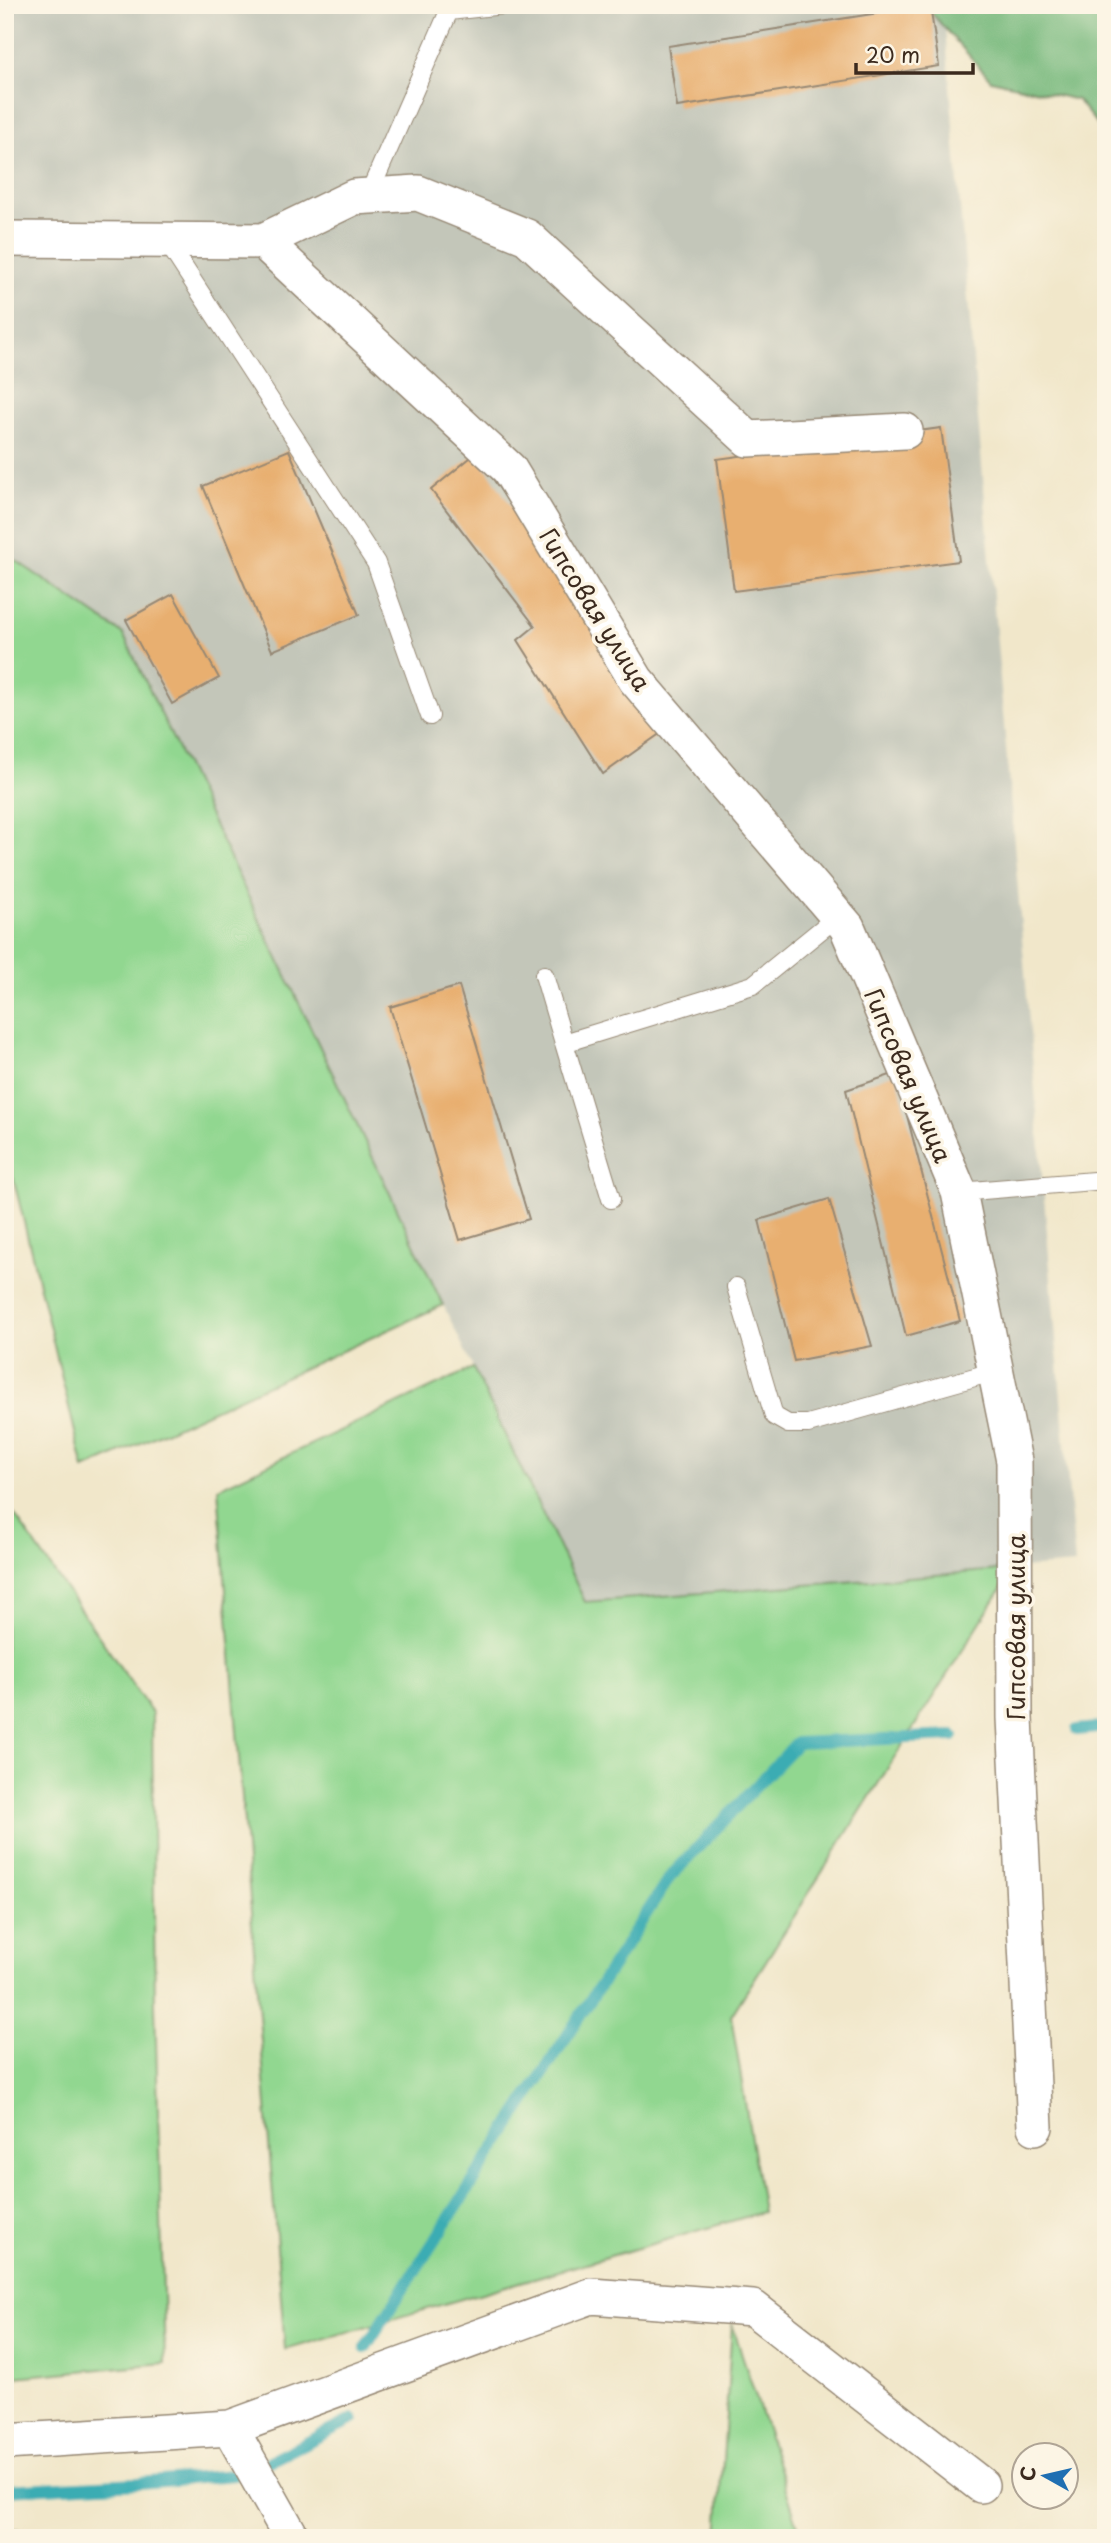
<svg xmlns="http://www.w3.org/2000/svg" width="1111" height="2543" font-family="'Playpen Sans',sans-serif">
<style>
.industrial{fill:#c3c6b9}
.green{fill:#91d790;stroke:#668057;stroke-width:2}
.forest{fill:#74b87a;stroke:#58714c;stroke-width:2}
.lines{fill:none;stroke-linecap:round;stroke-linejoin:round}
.stream{stroke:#3bacb3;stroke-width:12}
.building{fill:#e8af70}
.service-casing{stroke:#968874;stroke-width:20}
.minor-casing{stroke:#968874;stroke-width:38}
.service{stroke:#fff;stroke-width:18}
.minor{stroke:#fff;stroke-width:35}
.labels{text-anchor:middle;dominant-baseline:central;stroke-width:7;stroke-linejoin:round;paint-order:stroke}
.street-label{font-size:24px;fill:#3b2a1e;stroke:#fcf5e5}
</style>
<rect width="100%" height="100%" fill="#fcf5e5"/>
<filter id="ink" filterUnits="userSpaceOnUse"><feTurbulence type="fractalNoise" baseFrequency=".0143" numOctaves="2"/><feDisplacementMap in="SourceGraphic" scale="14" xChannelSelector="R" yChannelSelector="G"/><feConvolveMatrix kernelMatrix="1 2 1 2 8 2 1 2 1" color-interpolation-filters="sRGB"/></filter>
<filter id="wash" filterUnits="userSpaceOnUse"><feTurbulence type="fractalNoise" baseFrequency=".00686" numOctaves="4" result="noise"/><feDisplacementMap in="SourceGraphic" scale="28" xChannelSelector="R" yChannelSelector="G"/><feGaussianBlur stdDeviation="1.57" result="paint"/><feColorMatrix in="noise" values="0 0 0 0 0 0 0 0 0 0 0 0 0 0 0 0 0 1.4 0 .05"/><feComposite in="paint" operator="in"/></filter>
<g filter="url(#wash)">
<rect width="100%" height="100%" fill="#f1e7ca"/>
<path class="industrial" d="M5 5H943L1075 1564 585 1602 123 634 5 553Z"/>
<path class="green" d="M5 553 123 634 443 1305 84 1469 5 1144Z
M473 1368 585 1602 1014 1569 731 2016 763 2212 285 2350 218 1488Z
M5 1501 152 1713 155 2004 165 2363 5 2378Z
M732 2324 802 2538H718Z
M5 2530 169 2538H5Z"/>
<path class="forest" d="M924 5H1106V135L1077 100 991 80Z"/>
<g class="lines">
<path class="stream" d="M1077 1730 1106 1727
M365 2348 670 1877 797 1743 953 1736
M270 2461 353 2419
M5 2490 138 2483 234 2475"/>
</g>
<g id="blocks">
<path class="building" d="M930 5 939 66 677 107 668 46Z
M941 428 959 561 734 591 717 459Z
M289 450 359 615 272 651 203 486Z
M476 453 661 733 603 774 518 640 535 626 431 490Z
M173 594 219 678 172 704 126 620Z
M459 986 529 1219 460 1240 390 1007Z
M896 1073 960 1321 906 1336 846 1090Z
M829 1199 872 1346 794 1361 759 1220Z"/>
</g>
</g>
<g filter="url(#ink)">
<use href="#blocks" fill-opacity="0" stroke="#968874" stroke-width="2"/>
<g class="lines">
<defs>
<path id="service" d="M368 196 449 11 503 5
M166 240 376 563 430 716
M544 975 564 1043
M959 1192 1106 1180
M611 1199 564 1043 753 985 838 916
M736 1287 774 1416 788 1424H808L996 1371"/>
<path id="minor" d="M5 239 263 241 354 197 418 193 527 237 748 439 905 431
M263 241 509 469 636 680 847 927 959 1192 1014 1461 1015 1718 1035 2127
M230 2428 292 2538
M5 2442 230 2428 591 2296 753 2308 981 2485"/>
</defs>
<use href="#service" class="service-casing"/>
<use href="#minor" class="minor-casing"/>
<use href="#service" class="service"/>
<use href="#minor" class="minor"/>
</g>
</g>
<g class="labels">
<g class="street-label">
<text transform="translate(596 609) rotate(58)">Гипсовая улица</text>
<text transform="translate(909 1075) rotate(67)">Гипсовая улица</text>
<text transform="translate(1015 1627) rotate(-90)">Гипсовая улица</text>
</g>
</g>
<rect width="1111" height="2543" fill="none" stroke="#fcf5e5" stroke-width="28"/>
<g transform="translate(1045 2476) rotate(278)"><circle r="33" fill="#fcf5e5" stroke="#afa495" stroke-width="2"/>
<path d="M0-5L12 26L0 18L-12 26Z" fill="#1f6fb2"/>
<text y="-10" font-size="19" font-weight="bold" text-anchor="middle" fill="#3b2a1e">С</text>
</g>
<path d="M856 63v10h117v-10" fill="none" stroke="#3b2a1e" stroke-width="3.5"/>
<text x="866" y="63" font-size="21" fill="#3b2a1e" stroke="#fcf5e5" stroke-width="5" paint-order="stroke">20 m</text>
</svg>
